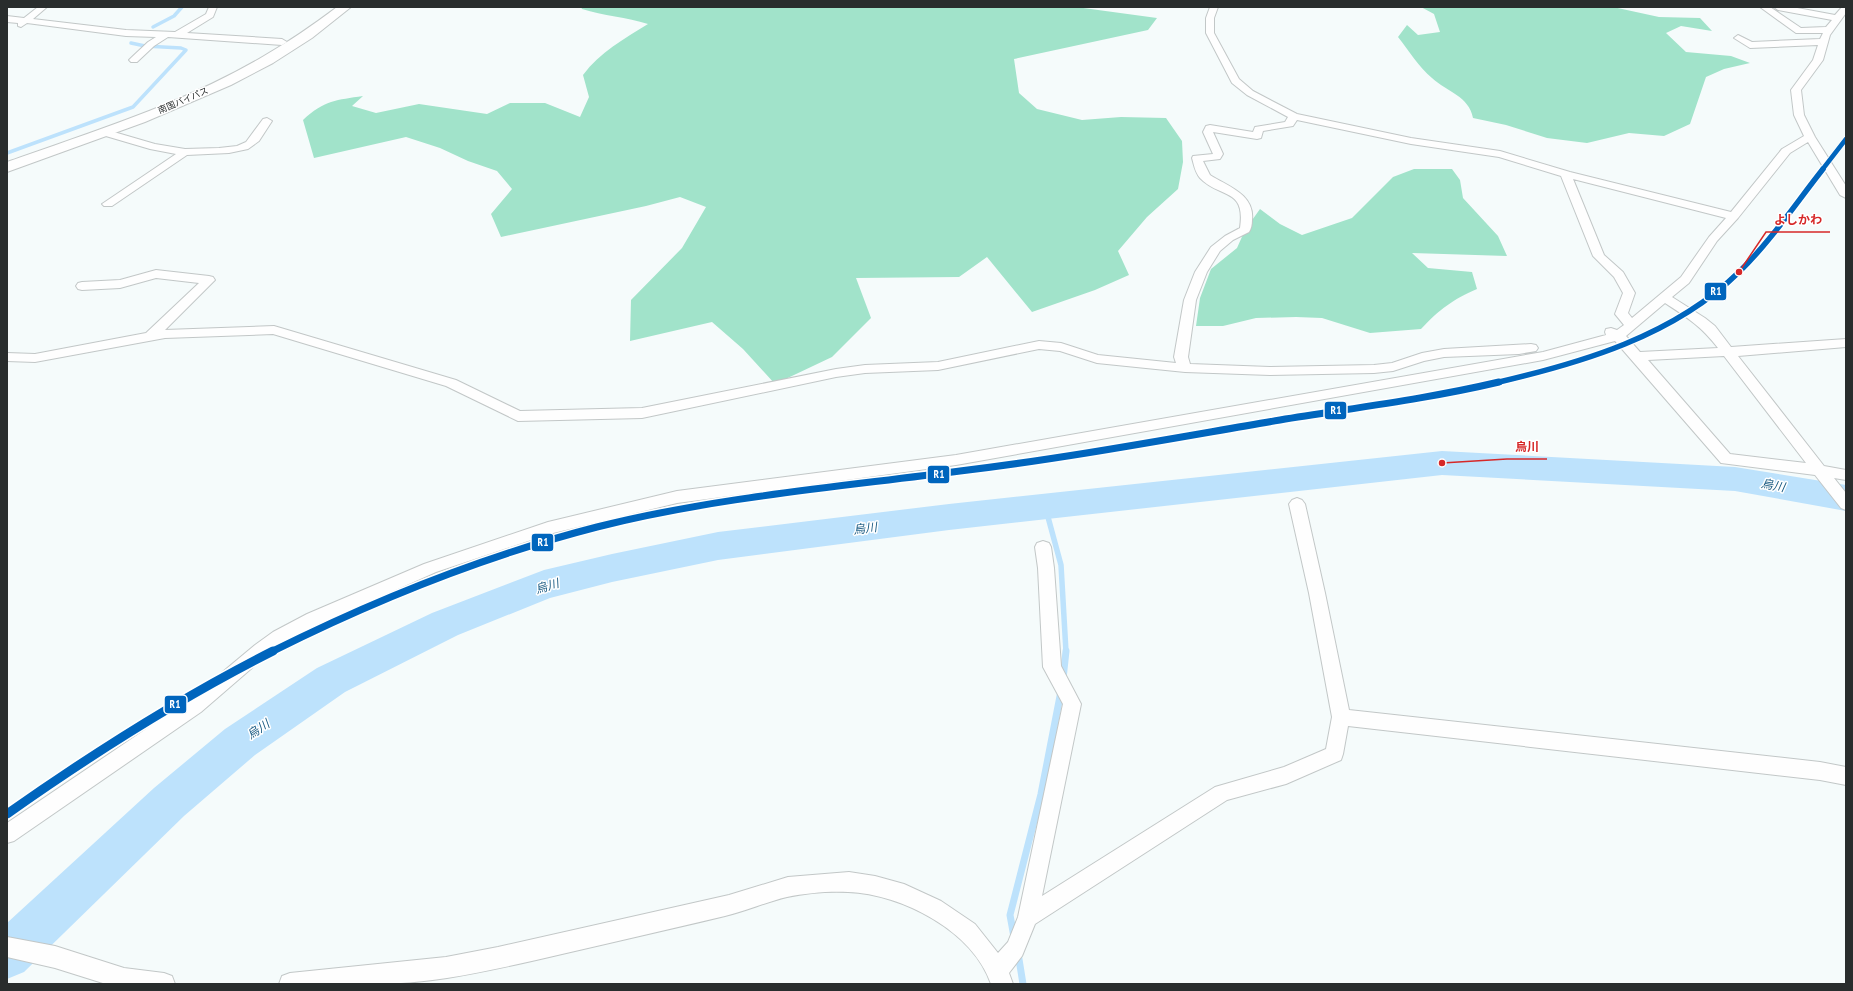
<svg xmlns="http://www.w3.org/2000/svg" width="1853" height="991" font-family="'PT Sans Narrow','Noto Sans JP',sans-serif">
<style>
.forest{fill:#a1e3ca}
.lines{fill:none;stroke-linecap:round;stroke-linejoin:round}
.stream-far2{stroke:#bde2fc;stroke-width:3.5}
.stream-far1{stroke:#bde2fc;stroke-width:5.5}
.stream{stroke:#bde2fc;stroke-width:7}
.river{fill:#bde2fc;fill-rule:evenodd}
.minor-casing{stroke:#c2c7c7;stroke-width:2}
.trunk-casing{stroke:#c2c7c7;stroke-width:2}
.minor{fill:#fefefe;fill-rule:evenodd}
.trunk{fill:#fefefe;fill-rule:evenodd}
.rail-1-far3-casing{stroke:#fff;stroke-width:6}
.rail-1-far2-casing{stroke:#fff;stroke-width:8}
.rail-1-far1-casing{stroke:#fff;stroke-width:10}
.rail-1-casing{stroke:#fff;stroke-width:12}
.rail-1-far3{stroke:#0065bd;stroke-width:4.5}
.rail-1-far2{stroke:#0065bd;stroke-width:5.5}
.rail-1-far1{stroke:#0065bd;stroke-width:7}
.rail-1{stroke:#0065bd;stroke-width:9}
.labels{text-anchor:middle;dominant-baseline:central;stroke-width:3;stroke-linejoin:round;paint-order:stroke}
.far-street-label{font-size:9px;fill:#292d2d;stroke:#fff}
.water-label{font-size:12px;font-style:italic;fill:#175981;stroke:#fff}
.leader{fill:none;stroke:#d62828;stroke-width:1.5}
.callout-dot{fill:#d62828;stroke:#fff;stroke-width:1.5}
.callout-label{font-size:12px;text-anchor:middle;font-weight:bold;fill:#d62828;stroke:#fff;stroke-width:3;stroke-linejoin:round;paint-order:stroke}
.line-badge{stroke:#fff;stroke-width:1.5}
.badge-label{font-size:11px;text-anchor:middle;font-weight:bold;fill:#fff}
</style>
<rect width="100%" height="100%" fill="#f5fbfb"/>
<path class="forest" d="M581 7H1076L1157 18 1148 30 1014 59 1019 93 1037 109 1082 120 1121 117 1166 118 1182 141 1183 162 1178 189 1147 217 1118 251 1129 275 1095 290 1032 312 987 257 959 277 856 278 871 318 832 357 775 384 743 349 712 322 630 341 631 300 682 248 706 207 680 197 646 206 501 237 491 214 512 189 497 171 468 161 440 148 406 137 314 158 303 120C324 100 337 100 363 96L352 106 376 113 419 104 487 114 510 103H545L580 117 589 97 583 75C600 52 624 39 648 24 627 17 603 16 582 9Z
M1421 7H1613L1659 17 1700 18 1712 31 1681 26 1666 33 1686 52 1731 56 1750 63 1724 69 1706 77 1690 124 1664 136 1629 133 1587 143 1547 138 1506 125 1473 118C1469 96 1447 92 1432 78 1419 67 1409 51 1398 37L1407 25 1418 35 1440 32 1434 14Z
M1414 169H1452L1460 180 1463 198 1498 236 1507 256 1412 253 1428 268 1472 272 1477 289C1452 300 1440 309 1421 329L1370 333 1322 318 1296 317 1256 318 1223 326H1196L1200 298 1211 269 1237 248 1245 230 1260 209 1280 224 1302 235 1352 218 1393 177Z"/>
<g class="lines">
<path class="stream-far2" d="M153 27 174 16 182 7
M7 153 133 107 186 50 181 48 145 46 131 43"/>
<path class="stream-far1" d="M1045 506 1061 565 1066 652"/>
<path class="stream" d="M1063 679 1066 651
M1014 937 1010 915 1041 794 1061 691
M1018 953 1023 984"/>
<path class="river" d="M1442 451 1735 467 1846 485V511L1735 491 1442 475 949 530 718 560 612 582 550 598 458 635 345 692 255 755 184 816 24 972 7 979V923L154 788 225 729 317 668 432 613 544 570 612 554 718 532 949 504Z"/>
<defs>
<path id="minor" d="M38 7H47L33 19 126 30 175 32 206 14 209 7H217L213 17 187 33 282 39 287 42 282 45 168 37 154 46 137 62H131L129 60 131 58 148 42 156 37 126 36 27 23 21 27 18 26V23L7 22V16L24 18Z
M1210 7H1218L1214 18V33L1239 79 1253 91 1297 114 1411 138 1500 151 1570 172 1731 212 1782 149 1804 136 1794 115 1791 90 1813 60 1818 45 1750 48 1734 38 1738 35 1752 42 1820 39 1823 33H1796L1760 7H1770L1801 28 1826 27 1832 20 1778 10 1774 7H1792L1835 15 1842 7H1846V13L1830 35 1823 60 1801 90 1804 115 1815 137 1846 186V198L1840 195 1808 142 1790 153 1738 218 1717 241 1689 283 1672 297 1705 318 1715 326 1731 347 1846 339V347L1738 356 1824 466 1846 470V480L1834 478 1846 493V510L1841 508 1815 475 1721 463 1615 341 1543 360 956 465 677 503 549 534 436 572 319 624 285 642 267 655 201 712 14 841 7 843V823L189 700 255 645 273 632 307 614 424 564 548 522 677 491 956 455 1543 352 1606 335 1605 332 1606 329 1611 328 1617 330 1624 325 1615 314 1623 293 1614 277 1593 256 1561 176 1499 157 1411 144 1297 120 1293 126 1263 131 1261 138 1257 139 1213 132 1223 154 1220 159 1203 161 1210 175C1227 186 1255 194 1252 220 1252 225 1251 229 1249 232L1233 240 1220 251 1207 272 1196 300 1188 357 1190 364 1270 367 1374 365 1392 363 1422 353 1444 349 1531 344 1536 345 1538 348 1536 351 1519 354 1444 357 1424 361 1393 371 1374 373 1270 375 1185 372 1097 363 1060 351 1039 349 938 370 865 373 836 377 642 418 518 421 446 386 273 334 165 338 35 362 7 361V353L35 354 146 333 199 283 156 278 120 288 82 290 78 289 76 286 78 283 82 282 120 280 156 270 209 276 213 277 215 280 165 330 274 326 456 380 520 411 642 408 836 369 865 365 938 362 1039 341 1061 343 1098 355 1176 363 1174 357 1184 300 1195 272 1211 247 1225 236 1240 228C1246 187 1220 199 1200 178 1195 172 1194 165 1192 158L1193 156 1213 154 1203 132 1206 126 1210 125 1253 132 1255 127 1285 122 1288 117 1247 95 1232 83 1206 33V18ZM1573 179 1726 218 1709 237 1681 277 1632 318 1628 313 1635 293 1623 272 1604 255ZM1665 303C1688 318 1701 326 1718 348L1640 352 1626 336ZM1724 356 1806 463 1730 454 1648 360Z
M267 118 272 121 259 141 248 149 229 153 187 155 112 206H104L102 204 176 154 150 149 99 134 98 132 99 130H107L155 144 185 149 219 148 237 146 246 142 263 119Z
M1297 498 1302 500 1305 504 1325 593 1349 710 1820 762 1846 767V785L1820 780 1348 726 1343 754 1341 760 1286 784 1227 800 1035 924 1022 956 1009 973 1013 984H991C973 931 902 894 848 892 829 891 806 893 787 897 766 902 746 911 725 916 671 929 617 941 562 954 524 963 485 972 447 978 391 987 335 984 279 984L282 976 290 973 446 957 498 947 729 895 788 877 849 872 875 876 904 884 941 901 975 924 998 953 1008 942 1018 917 1063 704 1043 667 1038 568 1035 547 1037 543 1043 541 1049 543 1051 547 1054 568 1061 666 1081 704 1042 896 1215 787 1284 767 1326 749 1332 717 1309 593 1289 504 1292 500Z
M7 937 55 946 124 968 164 973 172 976 175 984H106L55 968 7 957Z"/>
<path id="trunk" d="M337 7H351L312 38 273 63 231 85 145 122 7 172V162C94 131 185 103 264 56 290 41 313 25 337 7Z"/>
</defs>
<use href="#minor" class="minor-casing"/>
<use href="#trunk" class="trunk-casing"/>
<use href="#minor" class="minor"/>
<use href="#trunk" class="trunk"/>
<defs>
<path id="rail-1-far3" d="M1822 170 1846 139"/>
<path id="rail-1-far2" d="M1495 383C1581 363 1674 336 1739 272 1771 241 1796 203 1823 169"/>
<path id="rail-1-far1" d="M271 652C375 600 484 556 597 527 716 497 839 487 960 471 1068 458 1174 438 1280 420 1353 408 1427 399 1499 382"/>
<path id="rail-1" d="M7 814C92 754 180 698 273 651"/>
</defs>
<use href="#rail-1-far3" class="rail-1-far3-casing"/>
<use href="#rail-1-far2" class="rail-1-far2-casing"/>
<use href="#rail-1-far1" class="rail-1-far1-casing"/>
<use href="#rail-1" class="rail-1-casing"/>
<use href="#rail-1-far3" class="rail-1-far3"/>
<use href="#rail-1-far2" class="rail-1-far2"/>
<use href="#rail-1-far1" class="rail-1-far1"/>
<use href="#rail-1" class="rail-1"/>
</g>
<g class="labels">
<g class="far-street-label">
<text transform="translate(183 100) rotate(-23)">南国バイパス</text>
</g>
<g class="water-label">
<text transform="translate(1773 485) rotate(10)">烏川</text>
<text transform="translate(865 528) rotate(-7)">烏川</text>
<text transform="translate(547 586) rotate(-17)">烏川</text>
<text transform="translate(258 729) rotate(-34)">烏川</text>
</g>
</g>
<path class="leader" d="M1739 272L1766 232H1830M1442 463L1507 459H1547"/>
<g class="callout-dot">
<circle cx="1739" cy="272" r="4"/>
<circle cx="1442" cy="463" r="4"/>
</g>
<g class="callout-label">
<text x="1798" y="224">よしかわ</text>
<text x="1527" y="451">烏川</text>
</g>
<g class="line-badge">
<rect x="1704" y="282" width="23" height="19" rx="4" fill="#0065bd"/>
<rect x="1324" y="401" width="23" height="19" rx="4" fill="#0065bd"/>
<rect x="927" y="465" width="23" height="19" rx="4" fill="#0065bd"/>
<rect x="531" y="533" width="23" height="19" rx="4" fill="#0065bd"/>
<rect x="164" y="695" width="23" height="19" rx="4" fill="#0065bd"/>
</g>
<g class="badge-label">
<text x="1716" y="295">R1</text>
<text x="1336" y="414">R1</text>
<text x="939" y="478">R1</text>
<text x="543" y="546">R1</text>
<text x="175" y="708">R1</text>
</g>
<rect width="1853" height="991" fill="none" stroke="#292d2d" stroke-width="16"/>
</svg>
